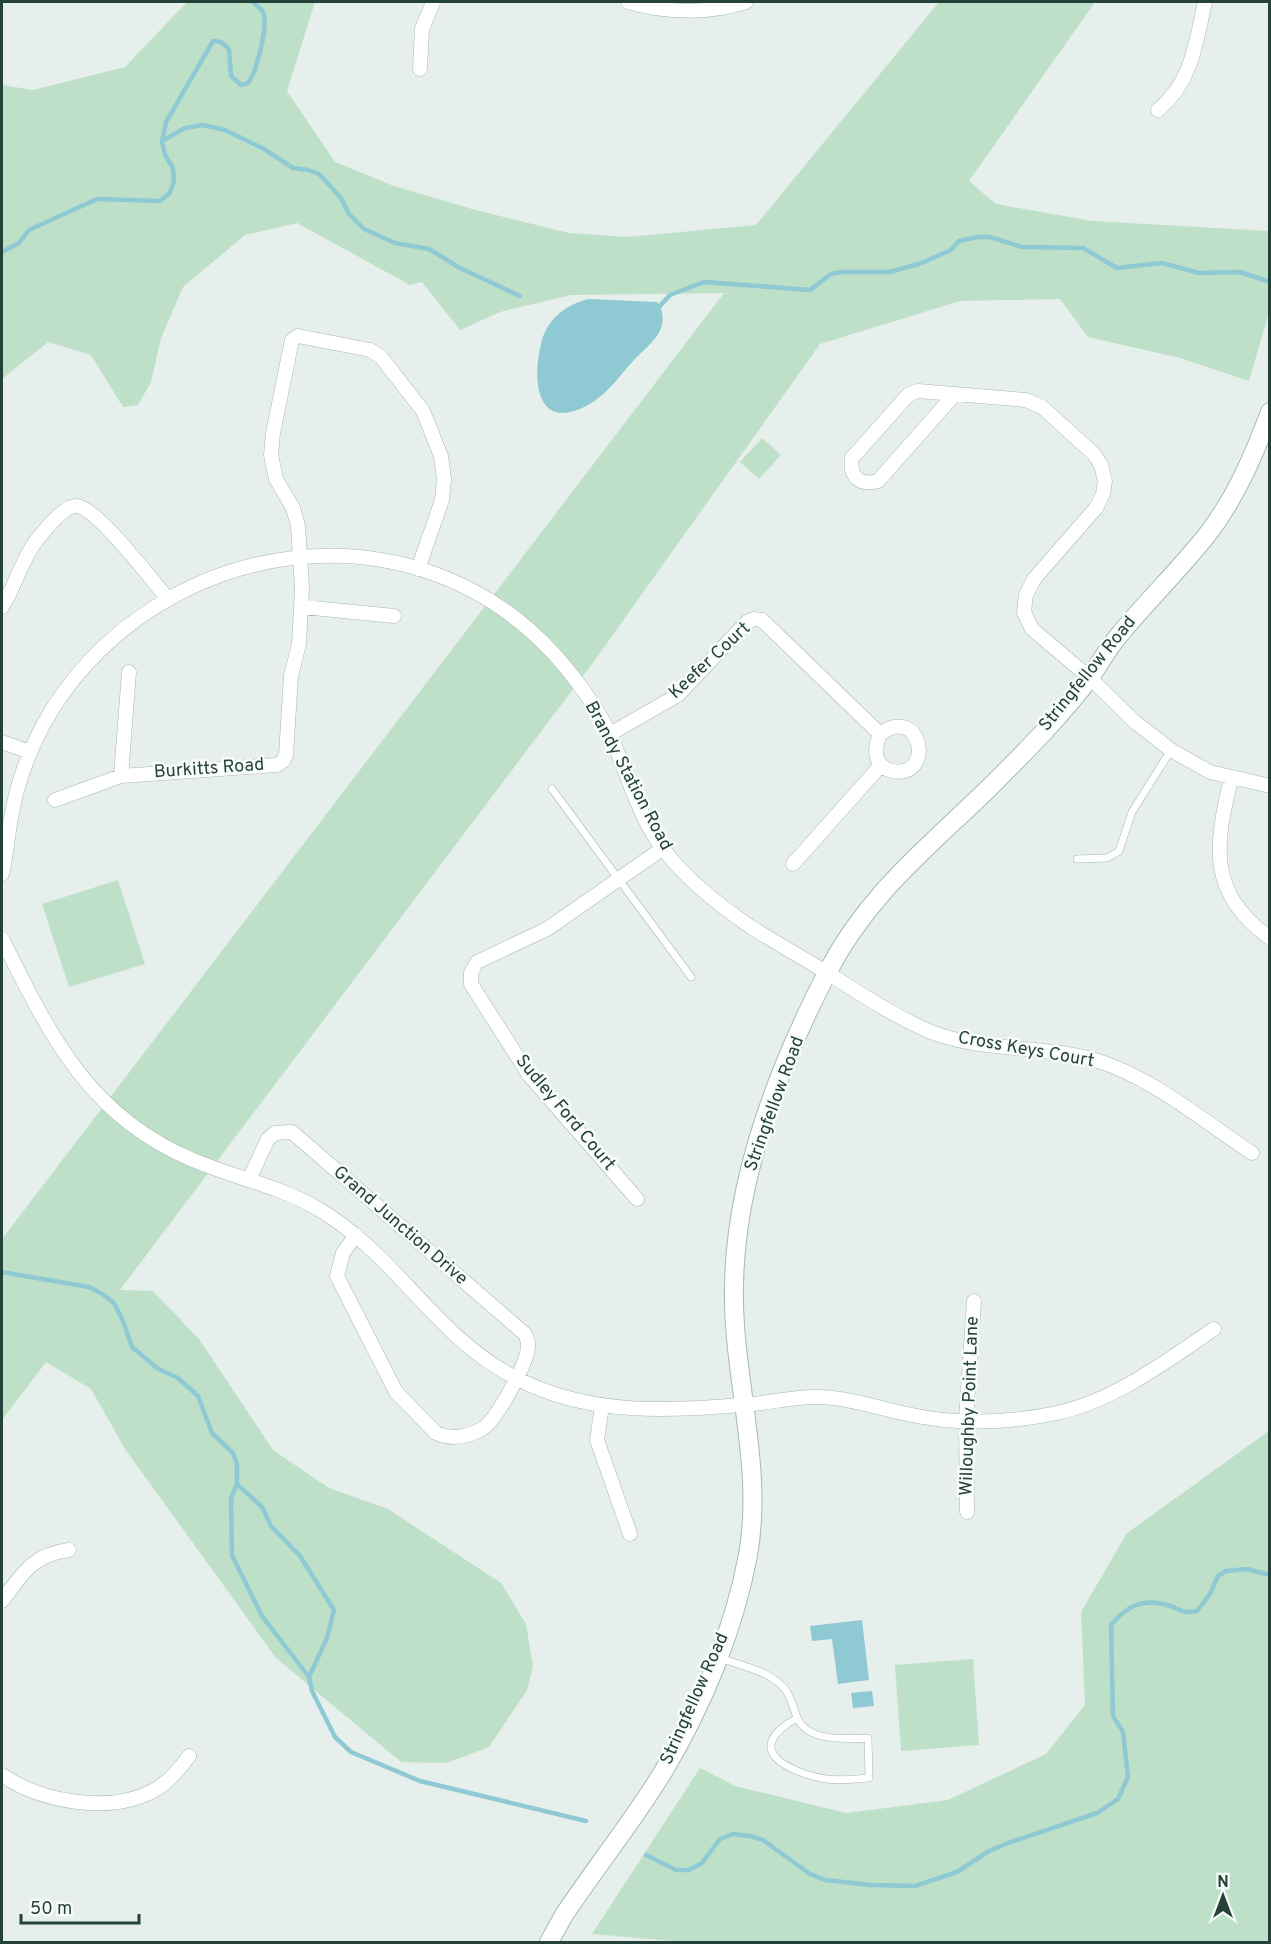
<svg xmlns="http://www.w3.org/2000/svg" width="1271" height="1944" font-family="Overpass,sans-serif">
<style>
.green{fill:#bfe0c8}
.water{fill:#8ec9d4}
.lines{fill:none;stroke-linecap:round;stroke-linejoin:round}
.stream{stroke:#8ec9d4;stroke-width:4.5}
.service-casing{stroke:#a8b8b2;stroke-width:8}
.minor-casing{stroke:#a8b8b2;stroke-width:15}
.secondary-casing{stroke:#a4bbb3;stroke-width:20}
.service{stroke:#fff;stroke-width:7}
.minor{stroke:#fff;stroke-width:14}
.secondary{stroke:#fff;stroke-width:18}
.labels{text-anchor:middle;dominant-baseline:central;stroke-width:5;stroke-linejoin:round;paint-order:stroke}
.street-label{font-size:18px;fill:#24423a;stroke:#f7fbf9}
</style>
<rect width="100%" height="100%" fill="#e6efeb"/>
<path class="green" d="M187 2H315L287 91 335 162 394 186 472 209 569 233 628 237 756 225 939 2H1095L969 181 996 204 1092 221 1269 231V312L1249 381 1180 358 1088 337 1060 299 960 301 820 344 595 660 120 1290 153 1291 199 1339 273 1450 329 1488 388 1509 501 1583 526 1624 533 1667 527 1690 489 1747 447 1763 401 1762 276 1658 125 1449 91 1389 46 1362 2 1420V1239L724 293 571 295 500 312 460 330 422 282 410 285 297 223 245 235 183 287 161 338 151 382 138 405 123 407 91 355 48 342 2 379V85L33 90 125 67Z
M762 438 781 455 759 479 740 462Z
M118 880 145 964 69 987 42 904Z
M1269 1431V1942H686L592 1934 700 1768 735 1786 846 1813 948 1800 1046 1754 1085 1705 1081 1612 1127 1533Z
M973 1659 979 1745 901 1751 895 1665Z"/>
<path class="water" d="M589 299 657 302C663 309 664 319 661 328 657 340 643 350 634 360 620 375 607 395 588 405 536 433 532 380 541 344 546 320 566 304 589 299Z
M862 1620 869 1680 838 1684 832 1639 812 1641 810 1626Z
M872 1691 874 1706 853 1708 851 1693Z"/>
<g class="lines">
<path class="stream" d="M162 141 185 128 203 125 225 130 264 149 293 168 308 170 319 174 341 198 349 214 364 229 395 243 429 249 460 268 520 296
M2 252 19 243 29 230 97 199 160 201 169 194 174 182 173 168 165 155 162 141 166 122 213 41 221 42 229 49 231 76 241 85 248 83C256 73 269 25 263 12 261 9 256 5 253 2
M660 306 670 295 704 282 810 290 831 274 841 272H889L919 264 951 250 959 241 978 237H990L1022 247 1083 248 1117 268 1162 263 1199 273 1240 272 1267 281
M2 1272 89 1287 104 1295 114 1303 123 1321 132 1347 157 1368 178 1378 198 1396 212 1433 233 1453 237 1464V1484L231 1498 232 1555 262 1616 309 1677 312 1691 335 1737 351 1752 420 1781 586 1821
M237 1484 262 1507 271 1526 300 1556 334 1610 327 1638 309 1677
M646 1855 676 1870H689L702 1863 720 1839 733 1834 750 1836 763 1840 810 1874 825 1880 871 1885 915 1886 957 1872 989 1851 1008 1843 1097 1813 1118 1799 1128 1777 1123 1732 1113 1716 1111 1625C1128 1605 1144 1597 1170 1606 1181 1610 1185 1614 1197 1611L1210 1594 1218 1576 1226 1571 1247 1569 1270 1575"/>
<defs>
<path id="service" d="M552 789 691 977
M1077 859 1107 858 1119 851 1132 812 1171 750
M720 1658C739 1665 765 1670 780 1684 790 1692 792 1705 797 1717 807 1742 845 1739 868 1738L869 1778C855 1779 841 1781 826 1779 787 1772 741 1749 797 1718"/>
<path id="minor" d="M628 2C666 13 708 14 746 2
M420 69 422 29 433 2
M1158 110C1192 82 1196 42 1205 2
M954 395 878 481C860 486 849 477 852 458L909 394 918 391 1026 400 1042 407 1094 454 1101 465 1105 481 1103 494 1096 508 1034 579 1026 595 1024 612 1032 629 1090 678 1135 722 1171 750 1210 772 1270 786
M2 607C15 587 21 561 36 541 44 531 64 505 77 506 97 508 152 580 167 598
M303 607 394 616
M610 734 678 695 747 622 754 619 762 620 880 734C922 703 935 779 893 771 873 767 874 749 880 734
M2 742 30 752
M121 776 129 672
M1231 779C1215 845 1207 893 1270 938
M55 800 121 776 277 765 283 761 286 755 291 676 299 644 302 588 298 526 293 508 276 479 271 455 273 433 292 340 298 336 370 350 381 357 423 411 441 456 444 479 442 500 418 569
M793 864 881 765
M2 874C7 852 8 830 13 808 20 773 34 739 53 708 164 536 412 498 555 655 576 679 598 708 611 737 628 775 639 818 664 850 687 880 720 906 751 927 779 945 809 961 837 979 867 998 898 1018 931 1032 983 1052 1042 1045 1095 1060 1152 1077 1203 1121 1252 1153
M2 939C50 1035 88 1116 193 1160 235 1178 280 1186 320 1210 397 1256 435 1336 514 1377 589 1417 671 1411 752 1404 773 1402 795 1397 816 1397 848 1397 877 1408 907 1414 956 1425 1009 1423 1057 1413 1115 1400 1165 1362 1214 1329
M249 1179 268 1139 275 1133 292 1132 525 1334C527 1339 529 1342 528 1348 526 1365 496 1421 482 1429 467 1437 451 1440 436 1433L396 1392 337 1276 343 1253 356 1235
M637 1199 529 1075 471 984V973L477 962 547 929 662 849
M602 1406 597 1440 630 1534
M967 1512 966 1420 974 1301
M2 1601C23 1573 32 1555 69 1550
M2 1775C41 1802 109 1814 153 1791 168 1783 179 1770 189 1756"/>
<path id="secondary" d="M549 1942 564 1915C596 1867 633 1821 663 1772 702 1707 734 1630 748 1555 764 1465 732 1376 734 1287 735 1178 778 1068 827 973 868 893 930 846 992 785 1026 751 1063 714 1091 676 1101 662 1109 646 1121 633 1148 600 1180 569 1207 535 1235 499 1254 455 1270 412"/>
</defs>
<use href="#service" class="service-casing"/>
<use href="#minor" class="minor-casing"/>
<use href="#secondary" class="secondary-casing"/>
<use href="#service" class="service"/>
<use href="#minor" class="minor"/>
<use href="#secondary" class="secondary"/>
</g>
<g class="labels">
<g class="street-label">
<text transform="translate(710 661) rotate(-43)">Keefer Court</text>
<text transform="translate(1088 674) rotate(-51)">Stringfellow Road</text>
<text transform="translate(209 769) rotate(-4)">Burkitts Road</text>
<text transform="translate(628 776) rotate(62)">Brandy Station Road</text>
<text transform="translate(1026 1050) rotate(10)">Cross Keys Court</text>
<text transform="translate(775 1104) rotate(-70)">Stringfellow Road</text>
<text transform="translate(565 1113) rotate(50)">Sudley Ford Court</text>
<text transform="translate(400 1226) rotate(41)">Grand Junction Drive</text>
<text transform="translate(970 1406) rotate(-88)">Willoughby Point Lane</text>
<text transform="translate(695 1699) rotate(-66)">Stringfellow Road</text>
</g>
</g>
<rect width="1271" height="1944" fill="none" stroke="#24423a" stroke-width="6"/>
<g transform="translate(1223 1896)" stroke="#f7fbf9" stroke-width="4.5" paint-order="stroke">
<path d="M0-4.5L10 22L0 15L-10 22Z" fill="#24423a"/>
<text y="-9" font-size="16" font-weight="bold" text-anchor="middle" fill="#24423a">N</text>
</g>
<path d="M21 1914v9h118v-9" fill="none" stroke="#24423a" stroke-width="3"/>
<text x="30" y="1914" font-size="18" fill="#24423a" stroke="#f7fbf9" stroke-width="4.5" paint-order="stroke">50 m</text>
</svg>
